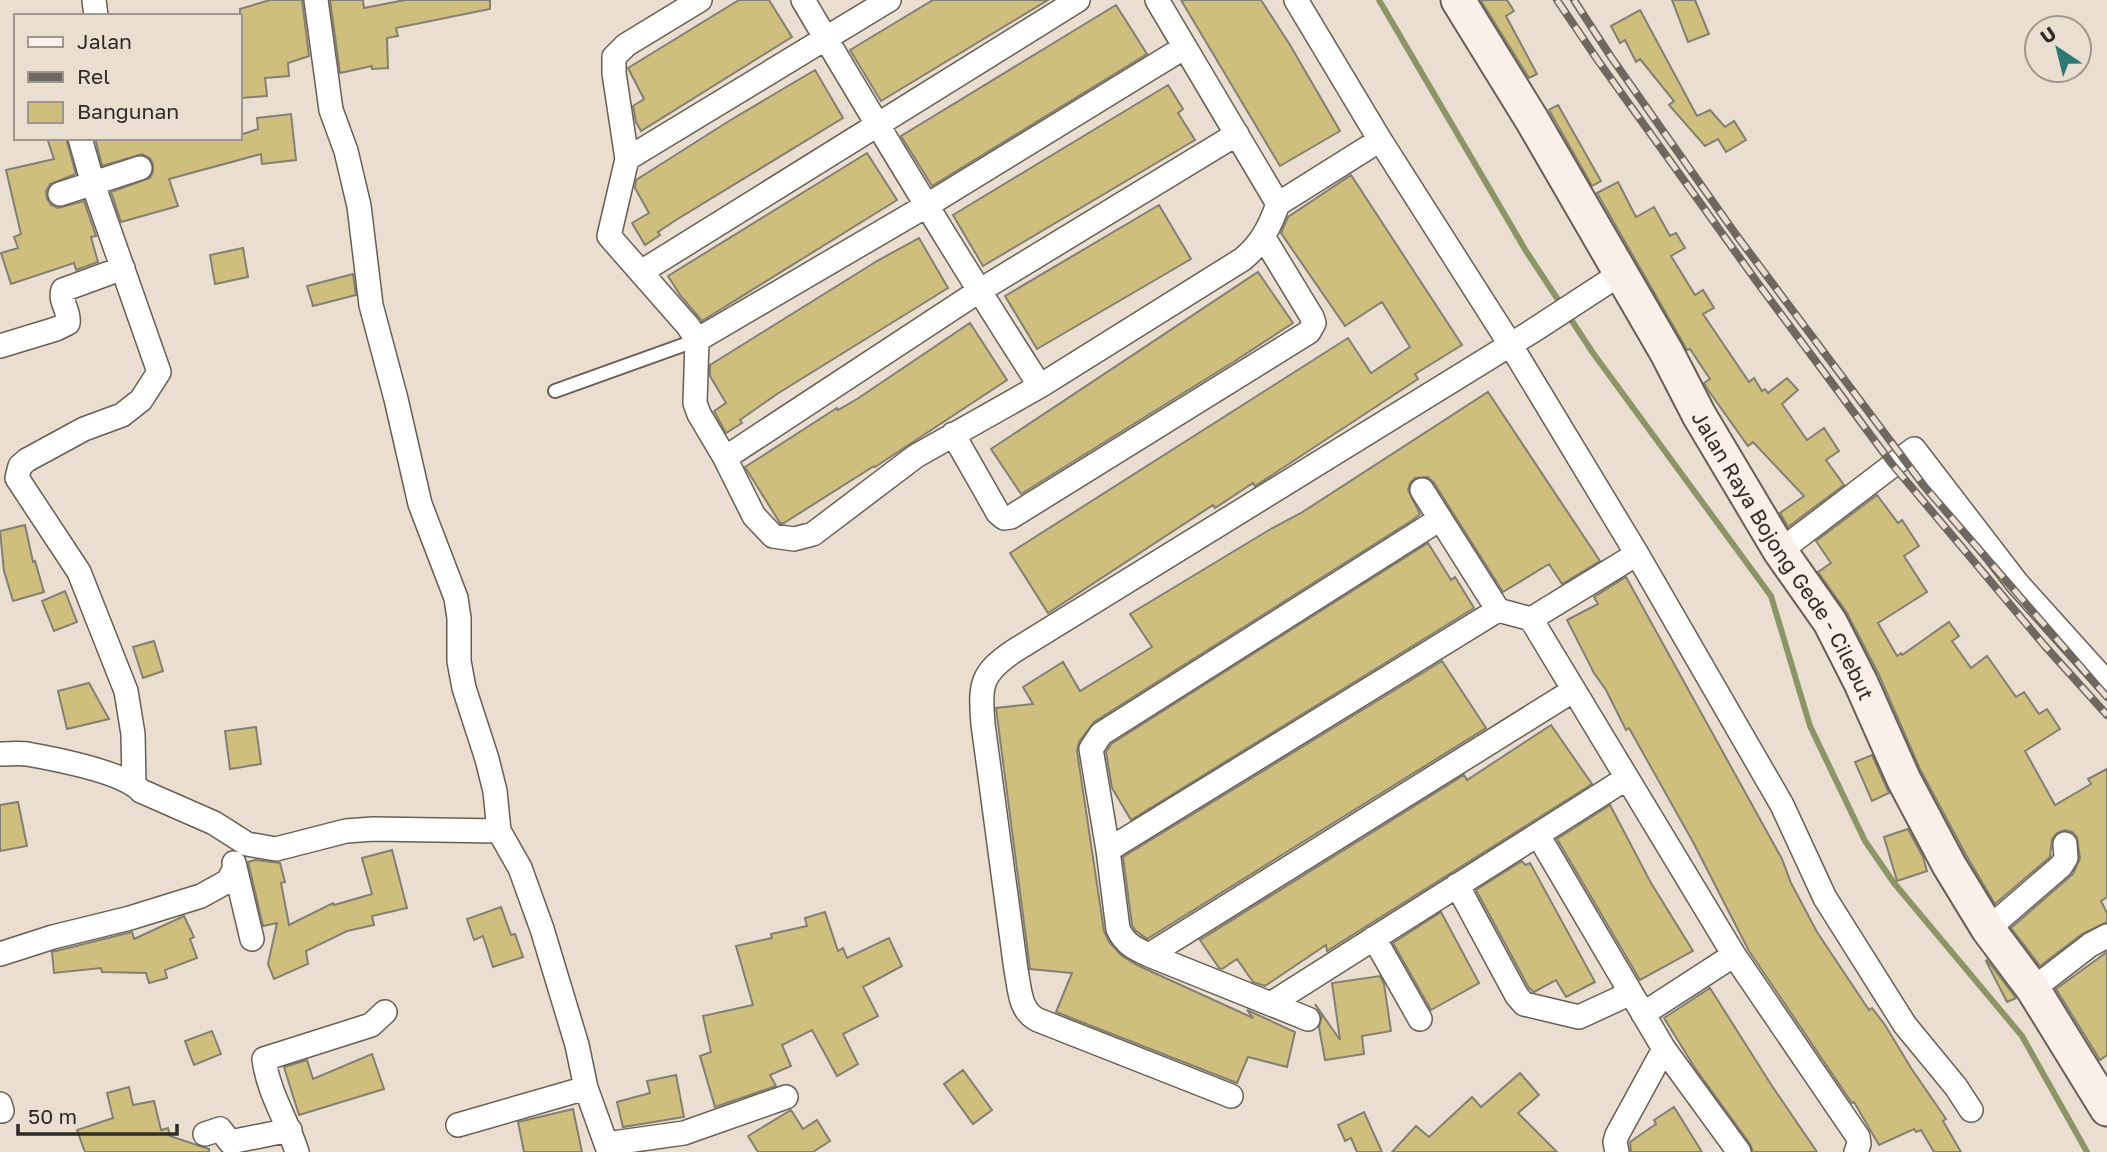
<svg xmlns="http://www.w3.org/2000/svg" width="2107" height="1152" font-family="'Golos Text',sans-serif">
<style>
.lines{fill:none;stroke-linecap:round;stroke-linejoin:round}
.stream{stroke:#8b9568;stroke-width:6}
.building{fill:#cfbf7f;stroke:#838071;stroke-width:2}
.lane-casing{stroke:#685e52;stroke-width:16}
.street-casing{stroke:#685e52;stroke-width:26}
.secondary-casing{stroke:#685e52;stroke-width:37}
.lane{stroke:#fff;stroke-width:12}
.street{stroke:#fff;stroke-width:23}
.secondary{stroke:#fbefe9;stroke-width:33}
.rail-casing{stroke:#6f6860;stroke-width:8}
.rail{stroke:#eaded1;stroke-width:5;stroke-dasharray:16;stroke-linecap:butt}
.labels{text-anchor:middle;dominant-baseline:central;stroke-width:5;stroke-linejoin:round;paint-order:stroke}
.street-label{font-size:21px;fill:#2f2b26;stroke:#eaded1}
</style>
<rect width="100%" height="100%" fill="#eaded1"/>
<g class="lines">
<path class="stream" d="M1379 0 1526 251 1593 353 1771 596 1810 726 1865 841 1894 883 2022 1036 2087 1152"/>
</g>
<path class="building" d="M270 0H302L309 56 288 63 289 76 265 78 267 96 241 98 240 9Z
M330 0H363L364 8 405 0H490V9L396 28 398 36 387 38 388 68 372 69V66L340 73Z
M739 0H769L792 37 641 131 636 122 633 106 644 99 628 68Z
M933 0H1048L881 101 850 50Z
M1181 0H1261L1290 45 1340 131 1280 166Z
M1483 0H1507L1514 11 1506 16 1537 74 1529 78 1481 1Z
M1672 0H1695L1709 34 1688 42Z
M1116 5 1147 54 932 186 901 136Z
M1640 10 1697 116 1710 110 1725 127 1734 121 1746 140 1726 152 1718 139 1705 146 1669 105 1674 101 1640 59 1636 62 1625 40 1620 43 1611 26Z
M815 70 843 118 676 220 658 232 660 235 645 245 632 223 649 213 635 188 636 180 729 121Z
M1168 85 1183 109 1178 113 1195 140 983 266 953 215Z
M1558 105 1601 181 1592 186 1549 110Z
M291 114 296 160 262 164 261 154 169 179 178 206 121 222 111 192 150 178 153 172V164L150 158 142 154 102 166 95 138H240V135L258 129 257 118Z
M47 138H66L76 174 50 184 46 192 47 199 51 205 58 208 84 201 96 236 91 237 98 262 76 270 74 263 11 284 1 253 18 248 14 237 21 234 6 170 54 159Z
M867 153 897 200 702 321 680 295 668 276Z
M1351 175 1462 345 1415 374 1418 379 1272 475 1255 486 1253 483 1215 508 1213 505 1048 613 1010 553 1348 338 1371 373 1410 347 1382 302 1345 326 1281 233 1288 217Z
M1618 182 1636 217 1654 207 1670 236 1676 233 1685 248 1671 256 1695 295 1703 290 1714 308 1703 314 1749 382 1754 378 1762 391 1765 389 1768 393 1787 378 1798 390 1782 404 1807 440 1824 428 1839 451 1826 460 1844 485 1788 527 1780 513 1804 496 1753 442 1748 446 1708 390 1704 383 1710 379 1690 349 1687 350 1597 193Z
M1159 205 1191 259 1037 349 1005 296Z
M919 238 948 288 777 394 740 420 742 423 726 433 714 411 726 403 710 376V365L877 261Z
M243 248 248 277 215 284 210 255Z
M1258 272 1293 323 1235 361 1021 494 991 449Z
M353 274 356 295 313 306 307 286Z
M970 323 1007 380 875 467 874 466 784 523H780L745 467 837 408 838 410 857 399Z
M1488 392 1600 561 1562 584 1549 564 1503 592 1434 483 1428 477 1415 478 1410 483 1408 490 1420 514 1414 519 1094 722 1079 742 1077 751 1104 931 1109 942 1122 956 1137 965 1253 1018 1247 1010 1295 1032 1287 1067 1248 1057 1237 1083 1056 1012 1072 973 1030 969 996 708 1033 704 1023 687 1063 662 1080 691 1152 647 1130 614 1269 530 1301 513Z
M1877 495 1898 523 1902 520 1919 546 1904 556 1927 592 1878 623 1897 656 1901 653 1902 655 1949 622 1959 636 1952 641 1971 668 1987 656 2016 697 2024 692 2039 714 2047 709 2060 729 2025 751 2055 805 2091 784 2088 779 2107 769V897L2101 901 2107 913V922L2082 934 2040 966 2011 928 2073 874 2080 858 2077 837 2072 832 2065 830 2057 833 2052 839 2050 857 1995 904 1966 855 1920 769 1879 675 1847 613 1818 572 1831 563 1816 541Z
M25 525 33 562 35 561 44 592 13 601 4 571 0 531Z
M1428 543 1451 580 1455 577 1474 608 1131 820 1112 788 1106 752 1111 744Z
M1626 577 1782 859 1791 883 1817 932 1869 1010 1872 1008 1885 1025 1911 1068 1946 1119 1943 1121 1961 1152H1934L1921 1130 1916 1132 1914 1129 1879 1145 1854 1102 1852 1103 1749 951 1693 842 1629 728 1626 730 1606 690 1594 673 1567 620 1598 604 1594 597Z
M65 591 77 622 54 631 42 601Z
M154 641 163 671 143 678 133 647Z
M1442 661 1486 728 1147 939 1135 930 1132 925 1123 857Z
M89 683 109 719 67 729 58 691Z
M1551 725 1592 784 1327 951 1326 945 1265 986 1253 982 1237 959 1222 969 1219 968 1200 940 1464 775 1467 780Z
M256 727 261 764 230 769 225 731Z
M1872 755 1889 793 1872 801 1855 762Z
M18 802 27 846 0 851V805Z
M1610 805 1651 883 1693 951 1640 980 1557 839Z
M1908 829 1923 857 1927 871 1897 881 1884 837Z
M392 850 407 908 372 916 374 925 347 931 306 951 308 964 274 979 268 964 277 923 263 926 248 862 255 860 280 863 285 882 281 883 289 925 333 903 334 905 372 894 362 858Z
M1522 861 1525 865 1530 863 1595 982 1566 997 1556 980 1534 992 1529 988 1476 890Z
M501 907 511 935 515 934 523 957 493 967 483 936 474 940 467 919Z
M825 912 838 951 843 948 847 958 889 938 902 966 863 987 878 1016 843 1034 858 1064 837 1076 812 1030 782 1045 791 1066 770 1075 776 1086 715 1107 700 1056 711 1052 703 1016 753 1005 736 946 772 938 771 934 807 926 805 918Z
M1441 912 1479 983 1431 1010 1393 943Z
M184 916 194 937 190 939 197 958 165 970 167 978 149 983 146 973 102 972 101 968 54 973 52 952 132 932 134 939Z
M2107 952V1055L2100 1060 2056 989Z
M1987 960 2016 998 2007 1002 1986 961Z
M1380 976 1384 984 1391 1031 1362 1036 1364 1054 1325 1060 1319 1027 1322 1016 1315 1004 1340 1040 1332 983Z
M1710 988 1772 1086 1817 1152H1753L1750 1144 1695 1068 1664 1018Z
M212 1031 221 1054 194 1065 185 1041Z
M372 1054 384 1089 299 1115 284 1067 307 1060 313 1079Z
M963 1070 992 1110 973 1124 944 1084Z
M1520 1073 1539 1095 1518 1113 1557 1152H1392L1416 1126 1429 1137 1472 1097 1481 1107Z
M676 1075 684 1117 623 1127 617 1102 650 1093 647 1081Z
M129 1087 133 1105 154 1101 161 1130 168 1128 170 1136 209 1149V1152H85L77 1130 113 1118 107 1093Z
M1674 1107 1702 1152H1631L1630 1142 1656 1124 1654 1120Z
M573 1109 582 1152H524L518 1122Z
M791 1110 803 1129 817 1120 830 1141 813 1152H758L748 1136Z
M1364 1112 1382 1152H1357L1351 1138 1345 1141 1338 1125Z"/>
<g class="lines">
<defs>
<path id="lane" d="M555 391 697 340"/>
<path id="street" d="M94 0 96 16
M316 0 331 110 346 151 359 206 371 305 396 399 420 504 456 598 459 618V661L464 688 487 759 495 791 499 831 520 868 542 929 577 1045 586 1088 609 1152
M700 0 626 45 614 57V73L627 159 609 236 688 326 697 340 695 403 699 414 725 458 754 516 773 536 794 539 813 534 916 456 1040 386
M803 0C880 130 958 259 1040 386L1243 259C1262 243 1269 228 1278 204
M1157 0 1278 204 1380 140 1510 344 1637 554 1531 619 1734 955 1858 1137 1859 1144 1856 1152
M1296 0 1380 140
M80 138 93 184 159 372 141 400 122 415 84 429 27 460 20 466 17 478 79 572 126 691 133 734 134 784
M627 159 889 0
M60 194 140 168
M641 272 1078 0
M697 340 926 206 1185 47
M0 346 56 329 68 323C70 311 59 301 63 290L123 268
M953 434 998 513 1004 518 1011 517 1309 332 1314 323 1312 317 1264 238
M725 458 979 291 1237 134
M1422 490 1498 610
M1780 551 1914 449 2017 583 2107 683
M1637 554 1782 805 1825 898 1905 1025 1956 1087 1971 1110
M0 754C9 754 19 753 27 754 55 759 123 772 141 791L214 823 247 844 276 849 346 831 373 829 499 831
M1538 835 1664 1049 1739 1152
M1108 850 1498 610 1531 619
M234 863 252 939
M1457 885 1517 996 1524 1004 1579 1017 1631 993
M1988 929 2061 866 2066 858 2065 844
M1374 938 1420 1019
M0 954 53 937 130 918 201 896 228 881 235 868
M1149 955 1574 690
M2033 989 2090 945 2107 936
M1272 1003 1627 778
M1643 1014 1734 955
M1308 1019 1149 955C1134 948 1125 944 1118 929L1108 850 1091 749 1101 734 1440 519
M1231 1096 1038 1020C1019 1011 1020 989 1016 970L983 724C980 685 980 674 1014 651L1531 332 1620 274
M0 1104 2 1111
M458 1125 586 1088
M205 1134 220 1129 230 1142 290 1130
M606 1144 684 1133 786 1097
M297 1152C287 1120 268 1092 264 1059L371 1025 385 1012
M1617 1152 1615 1142 1617 1135 1664 1049"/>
<g id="secondary">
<path id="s1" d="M1458 0 1532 120 1667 353 1699 415 1780 551 1830 622 1861 683 1904 780 1949 865 1988 929 2033 989 2107 1109"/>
</g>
</defs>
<use href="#lane" class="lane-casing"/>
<use href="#street" class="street-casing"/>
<use href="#secondary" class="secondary-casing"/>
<use href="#lane" class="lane"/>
<use href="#street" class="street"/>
<use href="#secondary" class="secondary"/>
<defs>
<path id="rail" d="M1557 0 1599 62 1757 282 1892 464 2044 645 2107 715
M1574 0 1611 57 1737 236 1924 486 2107 697"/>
</defs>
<use href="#rail" class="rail-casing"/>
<use href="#rail" class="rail"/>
</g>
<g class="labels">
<g class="street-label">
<text stroke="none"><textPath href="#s1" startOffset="644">Jalan Raya Bojong Gede - Cilebut</textPath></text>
</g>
</g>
<rect x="14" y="14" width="228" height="126" fill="#eaded1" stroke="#9f968d" stroke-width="2"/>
<rect x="28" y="37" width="35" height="10" fill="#fbefe9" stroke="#9f968d" stroke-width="2"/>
<text x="77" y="49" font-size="21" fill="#2f2b26">Jalan</text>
<rect x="28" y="72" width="35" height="10" fill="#6f6860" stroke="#9f968d" stroke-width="2"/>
<text x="77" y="84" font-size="21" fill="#2f2b26">Rel</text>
<rect x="28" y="102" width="35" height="21" fill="#cfbf7f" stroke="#9f968d" stroke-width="2"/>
<text x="77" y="119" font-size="21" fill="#2f2b26">Bangunan</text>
<g transform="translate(2058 49) rotate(325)"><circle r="33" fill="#eaded1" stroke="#9f968d" stroke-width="2"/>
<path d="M0-5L12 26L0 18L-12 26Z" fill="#2e7774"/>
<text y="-10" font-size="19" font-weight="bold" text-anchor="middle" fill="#2f2b26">U</text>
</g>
<path d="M18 1124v10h159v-10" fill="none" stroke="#2f2b26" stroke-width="3.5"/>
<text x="28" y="1124" font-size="21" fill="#2f2b26" stroke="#eaded1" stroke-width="5" paint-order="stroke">50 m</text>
</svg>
